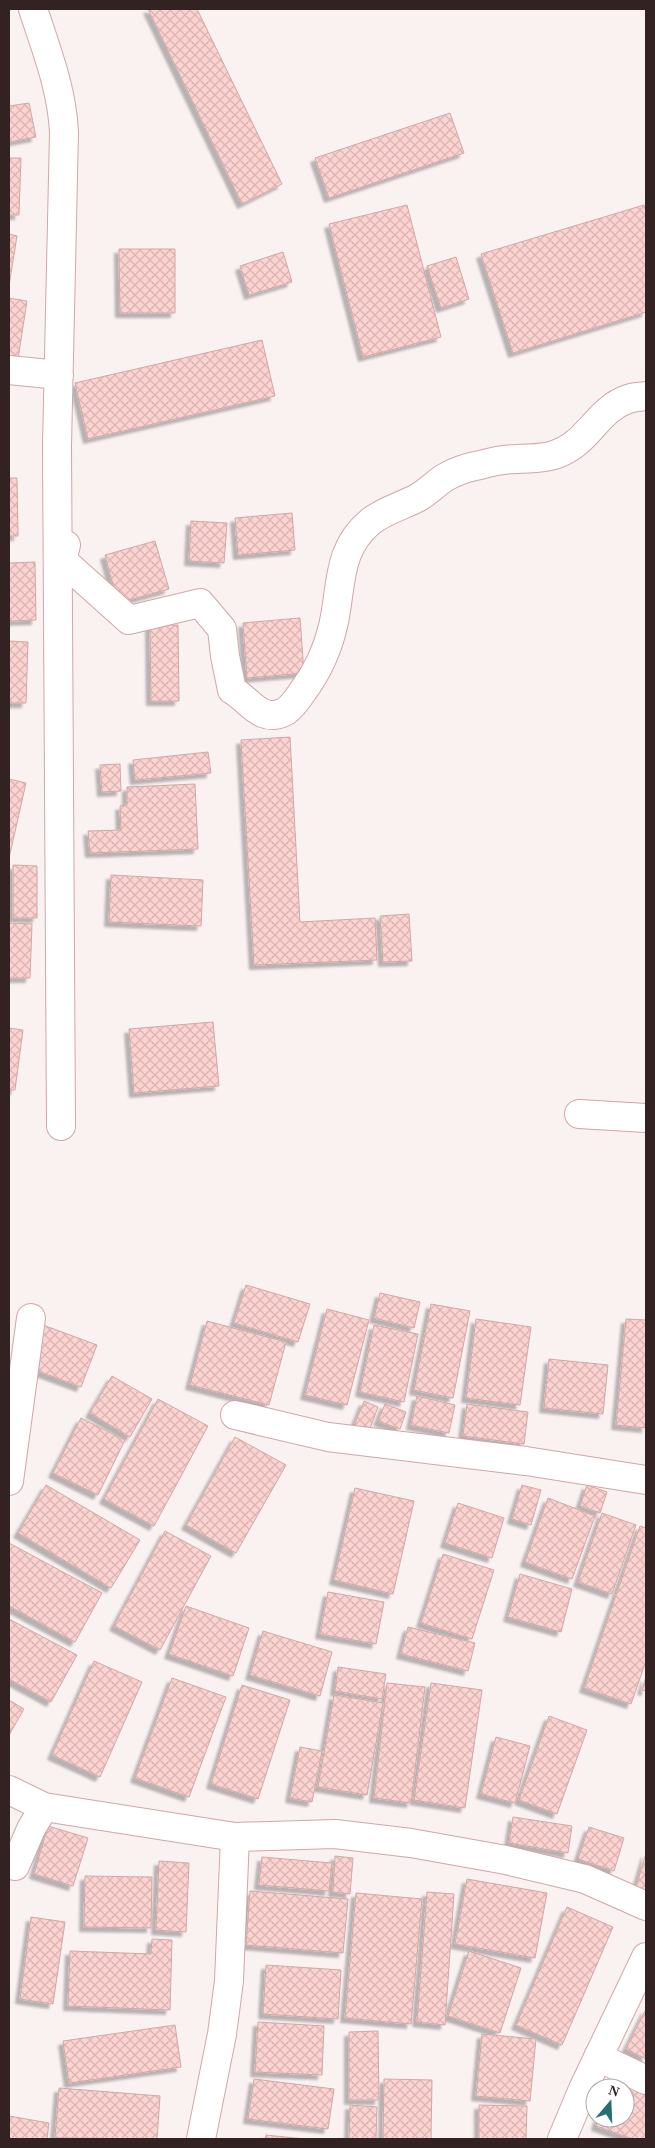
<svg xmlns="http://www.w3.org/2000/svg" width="655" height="2148" font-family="Georgia,serif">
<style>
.building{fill:url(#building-cross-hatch);stroke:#d0a8a6;filter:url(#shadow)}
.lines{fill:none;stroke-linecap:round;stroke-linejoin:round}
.minor-casing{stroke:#d0a7a6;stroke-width:30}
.tertiary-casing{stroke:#d0a7a6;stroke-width:30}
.minor{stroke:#fff;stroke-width:28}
.tertiary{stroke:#fff;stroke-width:28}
</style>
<defs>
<pattern id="building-cross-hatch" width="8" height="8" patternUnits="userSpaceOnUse" patternTransform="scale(1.25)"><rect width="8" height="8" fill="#fdd3d1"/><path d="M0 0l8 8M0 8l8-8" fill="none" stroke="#d9b5b3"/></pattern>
<filter id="shadow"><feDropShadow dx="-4.5" dy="4.5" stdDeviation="1" flood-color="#0004"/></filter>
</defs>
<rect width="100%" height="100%" fill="#faf1f1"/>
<path class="building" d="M148 9H197L282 184 242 204Z
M29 103 36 137 9 142V106Z
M450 113 464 153 329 198 315 158Z
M9 158H21L19 215H9Z
M407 205 441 337 363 357 329 224Z
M644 205 646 212V312L513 353 481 254Z
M9 234 17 236 9 286Z
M119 249H175V313H120Z
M283 252 292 282 249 295 240 266Z
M456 257 469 299 441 308 427 266Z
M9 298 27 301 18 359 9 358Z
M262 340 275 396 88 439 75 383Z
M9 478H17L18 536H9Z
M292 513 295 550 238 555 235 518Z
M191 521 227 523 224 563 189 561Z
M155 541 169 589 118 603 105 555Z
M35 562 36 620 9 621V563Z
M300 618 304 673 247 678 243 623Z
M150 625H178L179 701H151Z
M9 641 28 642 26 703H9Z
M290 737 300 922 375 918 377 960 254 965 241 740Z
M208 752 211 773 135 780 133 760Z
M120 764 121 791 102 792 100 765Z
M9 779 26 783 9 858Z
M195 784 198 849 90 853 88 831 121 830 120 806 127 805V787Z
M13 865 37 866V918H13Z
M111 875 203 880 201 926 109 922Z
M409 914 412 961 383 962 380 916Z
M9 923 32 924 30 978H9Z
M213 1022 219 1086 134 1093 129 1029Z
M9 1028 23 1030 15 1090H9Z
M246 1285 310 1304 298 1342 234 1323Z
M380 1293 420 1302 414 1328 374 1318Z
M431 1304 470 1311 453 1398 414 1390Z
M327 1309 369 1320 347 1405 305 1395Z
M476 1319 531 1327 520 1405 466 1398Z
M626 1319 646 1320V1428L616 1425Z
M207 1321 286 1342 269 1405 190 1385Z
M43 1325 97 1345 81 1387 27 1367Z
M374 1325 418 1334 404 1402 360 1392Z
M549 1359 608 1365 603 1414 544 1408Z
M112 1376 152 1399 130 1437 90 1413Z
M417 1396 455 1405 449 1433 411 1425Z
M158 1399 208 1426 154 1526 104 1499Z
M364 1401 378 1407 369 1431 354 1426Z
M385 1404 406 1412 400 1429 378 1421Z
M467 1404 528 1412 524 1444 463 1436Z
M81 1418 125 1440 98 1495 53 1473Z
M235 1437 286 1465 236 1553 186 1525Z
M46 1485 140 1540 111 1588 18 1533Z
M522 1485 541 1490 531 1525 512 1519Z
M587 1485 607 1492 600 1513 580 1506Z
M355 1488 414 1501 393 1594 334 1580Z
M548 1498 595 1516 572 1579 525 1562Z
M458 1503 504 1518 492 1558 445 1543Z
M602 1513 636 1525 612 1594 578 1582Z
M640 1526 646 1528V1661L631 1704 584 1688Z
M165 1531 211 1556 160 1650 114 1626Z
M9 1543 102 1593 75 1642 9 1606Z
M443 1554 494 1570 472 1639 421 1623Z
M520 1574 572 1589 561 1632 508 1617Z
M328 1592 384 1602 376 1644 320 1634Z
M186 1606 249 1628 233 1676 169 1654Z
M9 1619 77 1655 51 1702 9 1679Z
M408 1627 475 1643 468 1671 401 1654Z
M263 1631 332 1652 320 1696 250 1675Z
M94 1661 142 1682 100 1777 52 1755Z
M338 1667 386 1674 382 1699 335 1691Z
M646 1677V1691L642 1690Z
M172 1678 226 1697 189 1797 135 1778Z
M387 1683 425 1687 411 1803 374 1798Z
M431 1683 482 1690 465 1808 414 1800Z
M242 1685 290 1700 258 1799 211 1784Z
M334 1695 383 1703 367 1795 318 1787Z
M9 1700 24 1709 9 1735Z
M549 1716 587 1730 557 1814 519 1800Z
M496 1737 530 1746 515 1803 481 1794Z
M300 1747 322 1751 312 1802 290 1798Z
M513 1817 572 1826 568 1853 509 1843Z
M48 1826 88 1838 73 1886 34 1874Z
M589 1827 624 1838 614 1871 578 1859Z
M646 1853V1894L635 1891Z
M335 1856 353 1858 350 1894 333 1892Z
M262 1857 332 1863 329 1891 259 1885Z
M159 1861 189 1863 186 1932 156 1930Z
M85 1876 152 1877 151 1928 84 1927Z
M467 1879 547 1893 535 1958 455 1944Z
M250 1891 348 1899 343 1953 246 1945Z
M427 1892 454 1894 445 2025 417 2022Z
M356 1893 422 1899 411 2024 345 2018Z
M567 1907 613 1927 562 2045 516 2025Z
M31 1917 65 1922 53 2004 20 1999Z
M152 1939 172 1940 170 2010 68 2006 70 1951 151 1954Z
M469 1951 521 1968 500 2033 448 2016Z
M266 1965 341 1970 338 2019 263 2014Z
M646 2009V2059L626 2049Z
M258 2022 324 2026 322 2075 255 2072Z
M175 2025 181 2067 69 2083 63 2041Z
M378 2031 379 2100H349V2032Z
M482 2034 536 2039 530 2101 476 2096Z
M613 2078 646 2090V2139H633L596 2126 598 2118H625V2088H609Z
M254 2079 334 2089 328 2129 248 2119Z
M384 2079 432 2080 431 2139H383Z
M59 2088 160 2096 157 2139 55 2138Z
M350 2105 377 2107 376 2139H349Z
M479 2105 527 2106 526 2139H479Z
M9 2116 49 2123 47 2139H9Z
M266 2135 305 2139H265Z"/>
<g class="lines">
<defs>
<path id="minor" d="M33 9C46 49 62 89 64 132L57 446 61 1126
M9 370 59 375
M66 545 62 560 129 620 200 603 222 629 225 656 232 690C249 699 261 725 286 711 293 706 299 697 303 691 317 672 328 648 333 626 342 589 336 550 370 522 383 511 402 506 417 498 427 493 435 484 444 478 454 472 469 467 480 465 491 462 505 459 517 459 530 458 542 459 554 455 589 444 596 410 628 399 633 397 640 397 646 396
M579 1114 646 1118
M235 1415 328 1437 526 1461 646 1480
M9 1481 31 1318
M9 1790 44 1807
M15 1866 31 1829 44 1807 235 1837 335 1834 411 1843 506 1860 585 1879 646 1906
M598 2057 646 2080
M201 2139 222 2034 229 1981 235 1837"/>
<path id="tertiary" d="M562 2139 583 2089 646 1957"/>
</defs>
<use href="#minor" class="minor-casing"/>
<use href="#tertiary" class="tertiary-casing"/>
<use href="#minor" class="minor"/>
<use href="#tertiary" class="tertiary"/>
</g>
<rect width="655" height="2148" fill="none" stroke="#322222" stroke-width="20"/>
<g transform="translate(610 2103) rotate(19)"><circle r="24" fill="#ffffff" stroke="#ada7a7"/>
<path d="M0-4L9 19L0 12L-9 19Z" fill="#267074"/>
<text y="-8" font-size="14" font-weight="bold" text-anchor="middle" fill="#322222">N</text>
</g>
</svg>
